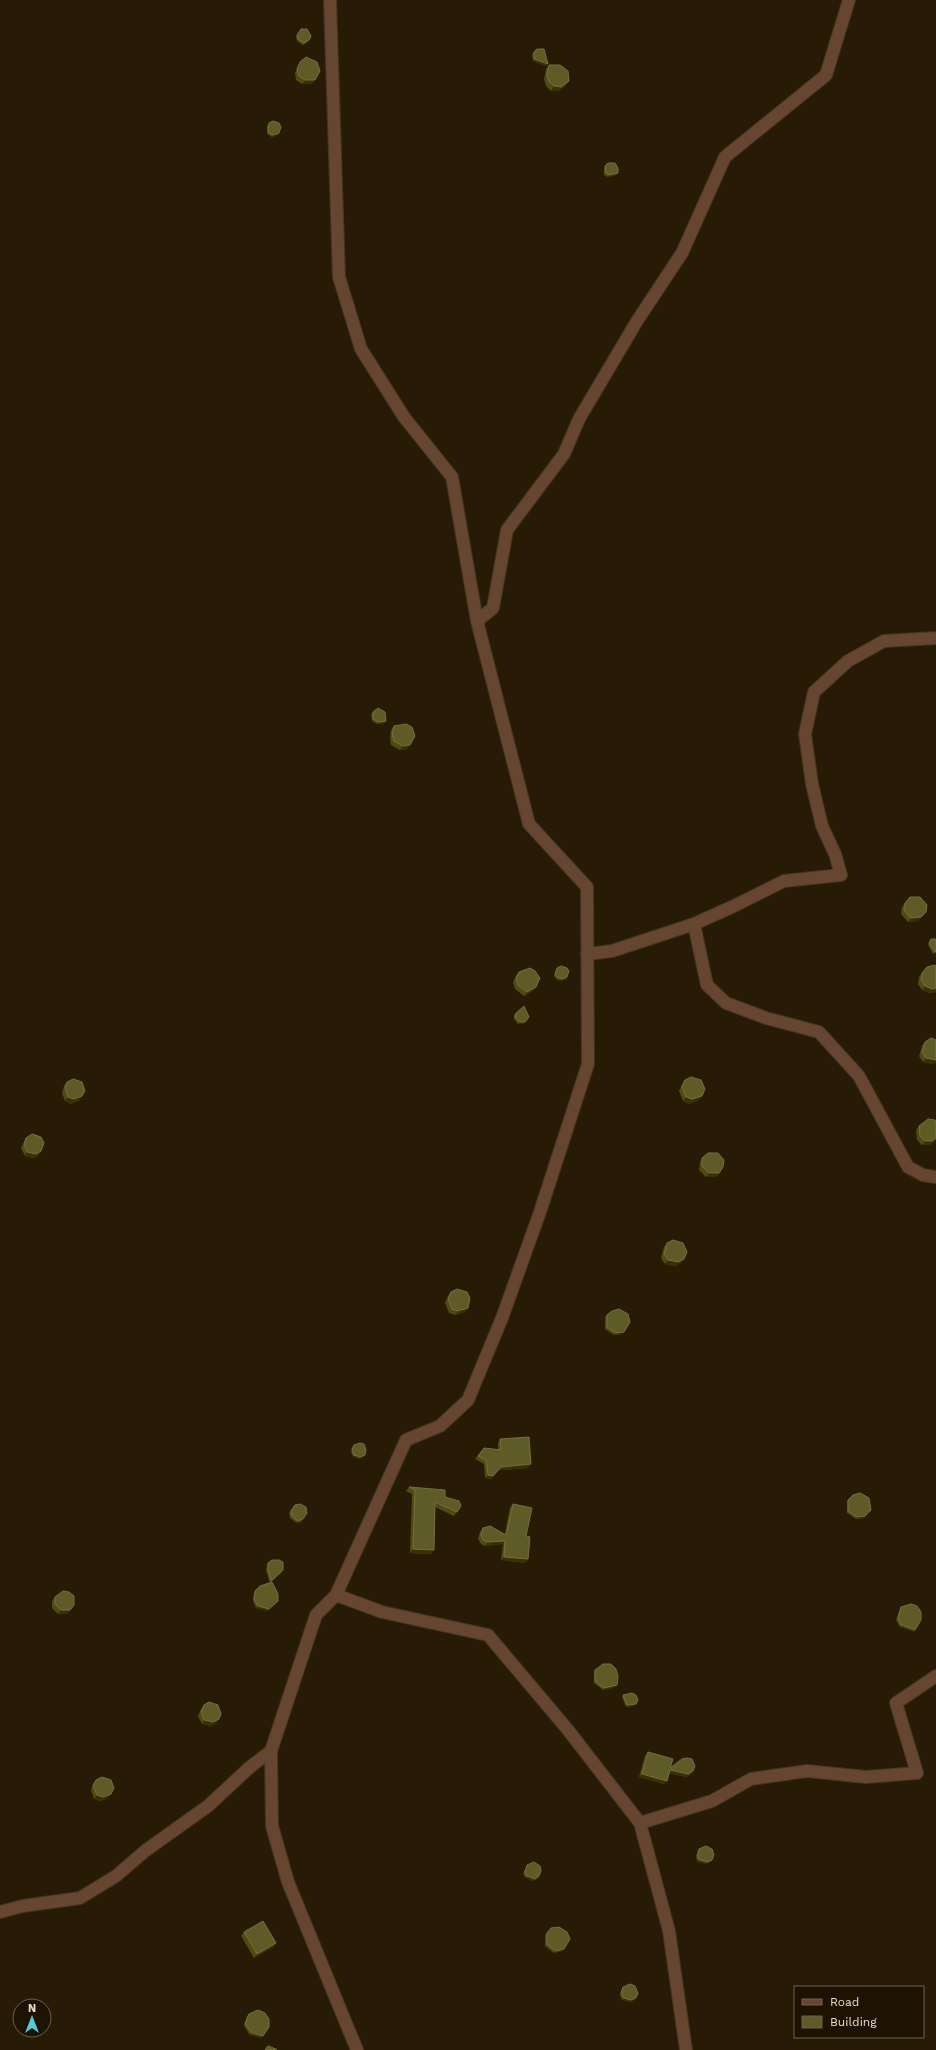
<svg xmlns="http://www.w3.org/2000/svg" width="936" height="2050" font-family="'Work Sans',sans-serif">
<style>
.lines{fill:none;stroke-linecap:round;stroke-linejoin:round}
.minor-casing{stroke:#413622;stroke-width:14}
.minor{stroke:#664531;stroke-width:12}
.wall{fill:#4f4b12}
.shaded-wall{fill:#383105}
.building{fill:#5f5b27;stroke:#746f41}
</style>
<rect width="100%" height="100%" fill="#271b06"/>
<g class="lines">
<defs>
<path id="minor" d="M330 0 339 277 361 349 404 417 452 477 477 621 529 824 587 887 588 1064 540 1212 502 1318 468 1400 440 1426 406 1440 336 1595 382 1612 488 1635 568 1730 640 1823 712 1801 751 1779 807 1771 866 1777 917 1773 896 1703 936 1676
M477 621 493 608 507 530 564 454 579 419 637 321 682 253 725 157 826 75 849 0
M694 924 707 985 726 1003 766 1018 819 1032 859 1076 908 1167 923 1175 936 1177
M587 954 612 951 694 924 734 906 784 881 841 875 835 854 822 826 812 784 805 734 814 692 848 661 884 641 936 638
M271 1751 272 1826 288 1882 357 2050
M640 1823 669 1931 686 2050
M0 1912 23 1906 80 1898 116 1876 145 1851 208 1806 250 1767 271 1751 316 1615 336 1595"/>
</defs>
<use href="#minor" class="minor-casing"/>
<use href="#minor" class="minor"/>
</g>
<path class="wall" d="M301 29 309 41 303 45 297 41 296 37Z
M534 52 546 66 533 61 532 54Z
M300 62 312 84H302L296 80 295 73 298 66Z
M549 65 566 85 558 91H551L546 86 544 79 546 69Z
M269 123 279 133 278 135 272 137 267 134V126Z
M605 166 616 175 608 177 604 175V168Z
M373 712 385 723 377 724 372 721 371 714Z
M394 726 407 749 400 750 391 745 390 738 391 730Z
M905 903 926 912 918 921 908 922 901 914 902 907Z
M931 939 936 953 933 954 928 945Z
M936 966V992L929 993 922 990 918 984 919 977 922 973Z
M557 968 567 977 566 979 560 981 557 980 554 976Z
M519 972 536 987 533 991 524 996 515 989 513 982 516 976Z
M516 1013 529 1017 523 1024H518L514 1019V1015Z
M925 1042 933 1064 923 1062 919 1056 922 1046Z
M685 1080 699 1100 689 1104 683 1101 679 1091 682 1084Z
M67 1082 80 1100 71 1104 65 1101 62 1093 64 1086Z
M936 1121V1140L930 1145H922L917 1140 916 1130 919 1126Z
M26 1138 39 1155 34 1158 25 1156 21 1148Z
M702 1158 721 1171 716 1177H706L699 1170 700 1162Z
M667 1243 681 1263 675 1266 665 1264 661 1258 664 1247Z
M451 1292 465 1312 455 1315 449 1313 445 1303 448 1296Z
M607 1315 622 1334 614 1335 605 1329V1317Z
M500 1439 528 1468 499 1470 491 1479 485 1478 484 1464 475 1459 484 1448 498 1450V1443Z
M354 1445 365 1455 363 1457 359 1459 353 1457 351 1451Z
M409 1487 445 1497 461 1506 454 1516 435 1507 431 1554 410 1553 412 1494 406 1491Z
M848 1500 871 1510 864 1518 856 1519 847 1513V1502Z
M513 1504 526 1536 528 1559 525 1563 501 1560 503 1544 485 1546 481 1544 478 1539 480 1532 483 1528 505 1534 510 1507Z
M295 1505 302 1522 297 1523 290 1518 289 1513Z
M268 1563 282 1572 271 1582 278 1601 276 1603 267 1611 256 1608 253 1601 254 1593 255 1591 270 1583 266 1571 267 1565Z
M55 1597 74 1605 67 1614H58L52 1608V1601Z
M901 1607 914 1632 900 1627 896 1620 900 1609Z
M595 1670 617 1685 615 1687 603 1690 594 1683V1672Z
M623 1695 634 1706 626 1707 622 1697Z
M204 1705 219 1719 216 1723 210 1726 202 1724 198 1716 201 1709Z
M648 1752 670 1768 693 1771 690 1775 686 1777 669 1773 664 1784 639 1777 645 1756Z
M96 1780 108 1798 100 1801 94 1799 91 1790 93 1784Z
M699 1849 712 1860 710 1862 706 1864 698 1862 696 1858 698 1851Z
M527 1865 539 1876 538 1878 533 1881 526 1878 523 1874 526 1867Z
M244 1932 276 1943 273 1947 254 1958 241 1936Z
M547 1933 562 1951 554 1953 545 1946V1935Z
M623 1987 634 2000 630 2002 622 2000 620 1995 622 1989Z
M249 2014 262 2038 250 2035 244 2026 247 2016Z"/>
<path class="shaded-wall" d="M534 59 548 64 546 66 533 61Z
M305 80H315L312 84H302Z
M569 81 566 85 558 91H551L554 86Z
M279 133 278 135 272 137 273 135Z
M618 173 616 175 608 177 609 175Z
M386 721 385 723 377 724 379 722Z
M410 745 407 749 400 750 403 746Z
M926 912 918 921 908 922 911 918Z
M567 977 566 979 560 981 557 980 558 978Z
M925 986 936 988V992L929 993 922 990Z
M536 987 533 991 524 996 527 992Z
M529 1017 523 1024H518L520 1022Z
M926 1058 936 1060V1063L933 1064 923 1062Z
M82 1096 80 1100 71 1104 65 1101 68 1097Z
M702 1096 699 1100 689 1104 683 1101 686 1097Z
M936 1138V1140L930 1145H922L925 1141Z
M41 1151 39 1155 34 1158 25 1156 27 1152Z
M723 1167 716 1177H706L709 1173Z
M684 1259 681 1263 675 1266 665 1264 668 1260Z
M468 1308 465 1312 455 1315 458 1311Z
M624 1332 622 1334 614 1335 616 1333Z
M354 1455H365L363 1457 359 1459 353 1457Z
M531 1464 528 1468 499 1470 491 1479 485 1478 488 1475 501 1467Z
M871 1510 864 1518 856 1519 857 1517Z
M303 1519 302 1522 297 1523 298 1521Z
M505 1541 503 1544 485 1546 488 1542Z
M413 1549 434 1550 431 1554 410 1553Z
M504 1557 528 1559 525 1563 501 1560Z
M278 1601 276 1603 267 1611 256 1608 258 1606Z
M74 1605 67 1614H58L61 1610Z
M901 1625 915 1630 914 1632 900 1627Z
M617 1685 615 1687 603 1690 604 1688Z
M636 1704 634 1706 626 1707 627 1705Z
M219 1719 216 1723 210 1726 202 1724 204 1720Z
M670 1770 693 1771 690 1775 686 1777 667 1773Z
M642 1774 667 1781 664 1784 639 1777Z
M111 1794 108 1798 100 1801 94 1799 97 1795Z
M700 1860H712L710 1862 706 1864 698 1862Z
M527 1876H539L538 1878 533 1881 526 1878Z
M276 1943 273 1947 254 1958 257 1954Z
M564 1949 562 1951 554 1953 556 1951Z
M624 1998H636L634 2000 630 2002 622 2000Z
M252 2033 263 2036 262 2038 250 2035Z"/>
<path class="building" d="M301 29H307L311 36 310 39 304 43 298 39 297 35Z
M537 49H544L548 64 534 59V52Z
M306 57 317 62 320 71 315 80H305L299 76 297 69 300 62Z
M549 65H560L568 71 569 81 561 87 554 86 549 82 547 75Z
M273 121 279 123 281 127 279 133 273 135 268 132 269 123Z
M608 163H615L618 168V173L609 175 606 173 605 166Z
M378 708 385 712 386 721 379 722 373 719V712Z
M406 724 412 727 415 736 410 745 403 746 394 741 392 734 394 726Z
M910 897H920L927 905 926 912 921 917 911 918 904 910 905 903Z
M931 939H936V951L935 952 929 943Z
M935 965 936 966V988L932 989 925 986 921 980 922 973 927 967Z
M561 966 567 968 569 971 567 977 562 979 558 978 555 974 557 968Z
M530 968 535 971 540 978 536 987 527 992 518 985 516 978 519 972Z
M524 1006 529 1017 525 1022H520L515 1017 516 1013Z
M931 1038 936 1040V1060L926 1058 922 1052 925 1042Z
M691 1077 701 1080 705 1089 702 1096 692 1099 686 1097 682 1087 685 1080Z
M73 1079 82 1082 85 1091 82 1096 74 1099 68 1097 65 1088 67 1082Z
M928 1119 935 1120 936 1121V1138L932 1141H925L920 1136 919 1126Z
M32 1134 41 1137 44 1143 41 1151 36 1154 27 1152 24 1144 26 1138Z
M708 1153H718L724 1160 723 1167 719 1173H709L702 1166V1158Z
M673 1240 683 1243 687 1252 684 1259 678 1262 668 1260 664 1254 667 1243Z
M457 1289 467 1292 470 1298 468 1308 458 1311 452 1309 448 1299 451 1292Z
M619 1309 628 1314 630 1322 624 1332 616 1333 607 1327V1315L612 1311Z
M529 1437 531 1464 501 1467 493 1476 488 1475 486 1460 478 1456 484 1448 501 1450 500 1439Z
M360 1443 364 1444 366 1450 365 1455 360 1457 354 1455 352 1449 354 1445Z
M409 1487 445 1490V1497L459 1501 461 1506 457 1512 435 1502 434 1550 413 1549 415 1490Z
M860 1493 869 1498 871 1510 865 1516 857 1517 848 1511V1500L853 1495Z
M300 1504 306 1507 307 1513 303 1519 298 1521 292 1516 291 1511 295 1505Z
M513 1504 532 1508 526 1536 530 1537 528 1559 504 1557 505 1541 488 1542 483 1540 481 1535 483 1528 490 1526 506 1535Z
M272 1560H279L283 1562V1570L271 1581 268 1569V1563Z
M272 1582 278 1594V1601L269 1609 258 1606 254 1599 255 1591 260 1586Z
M63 1591 69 1592 74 1596V1605L70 1610H61L55 1604V1597Z
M911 1604 917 1606 921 1612V1620L915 1630 901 1625 898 1618 901 1607Z
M603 1664H611L616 1669 618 1676 617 1685 604 1688 595 1681V1670Z
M632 1693 636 1695 638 1700 636 1704 627 1705 623 1695Z
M209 1702 218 1705 221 1714 219 1719 213 1722 204 1720 201 1712 204 1705Z
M648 1752 673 1759 670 1768 682 1759 687 1758 692 1759 695 1766 693 1771 688 1774 670 1770 667 1781 642 1774Z
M102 1777 111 1780 114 1788 111 1794 103 1797 97 1795 93 1786 96 1780Z
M706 1846 712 1849 714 1855 712 1860 707 1862 700 1860 697 1856 699 1849Z
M534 1862 540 1866 541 1871 539 1876 535 1879 527 1876 525 1872 527 1865Z
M263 1921 276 1943 257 1954 244 1932Z
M559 1927 567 1932 570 1939 564 1949 556 1951 547 1944V1933L551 1928Z
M630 1984 635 1986 638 1993 636 1998 631 2000 624 1998 621 1993 623 1987Z
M258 2010 265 2013 269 2019V2027L263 2036 252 2033 245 2024 249 2014Z
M268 2046 276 2049 277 2050H265Z"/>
<rect x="794" y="1986" width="130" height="52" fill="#1e1201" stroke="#6d6353"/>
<rect x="802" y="1999" width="20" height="6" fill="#664531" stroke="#6d6353"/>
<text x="830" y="2006" font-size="12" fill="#e4dccf">Road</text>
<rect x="802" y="2016" width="20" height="12" fill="#5f5b27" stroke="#6d6353"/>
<text x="830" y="2026" font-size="12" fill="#e4dccf">Building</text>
<g transform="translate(32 2018)"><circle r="19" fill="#1e1201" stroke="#6d6353"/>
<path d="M0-3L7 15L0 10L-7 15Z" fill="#54cadd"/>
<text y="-6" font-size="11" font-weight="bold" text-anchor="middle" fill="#e4dccf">N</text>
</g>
</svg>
